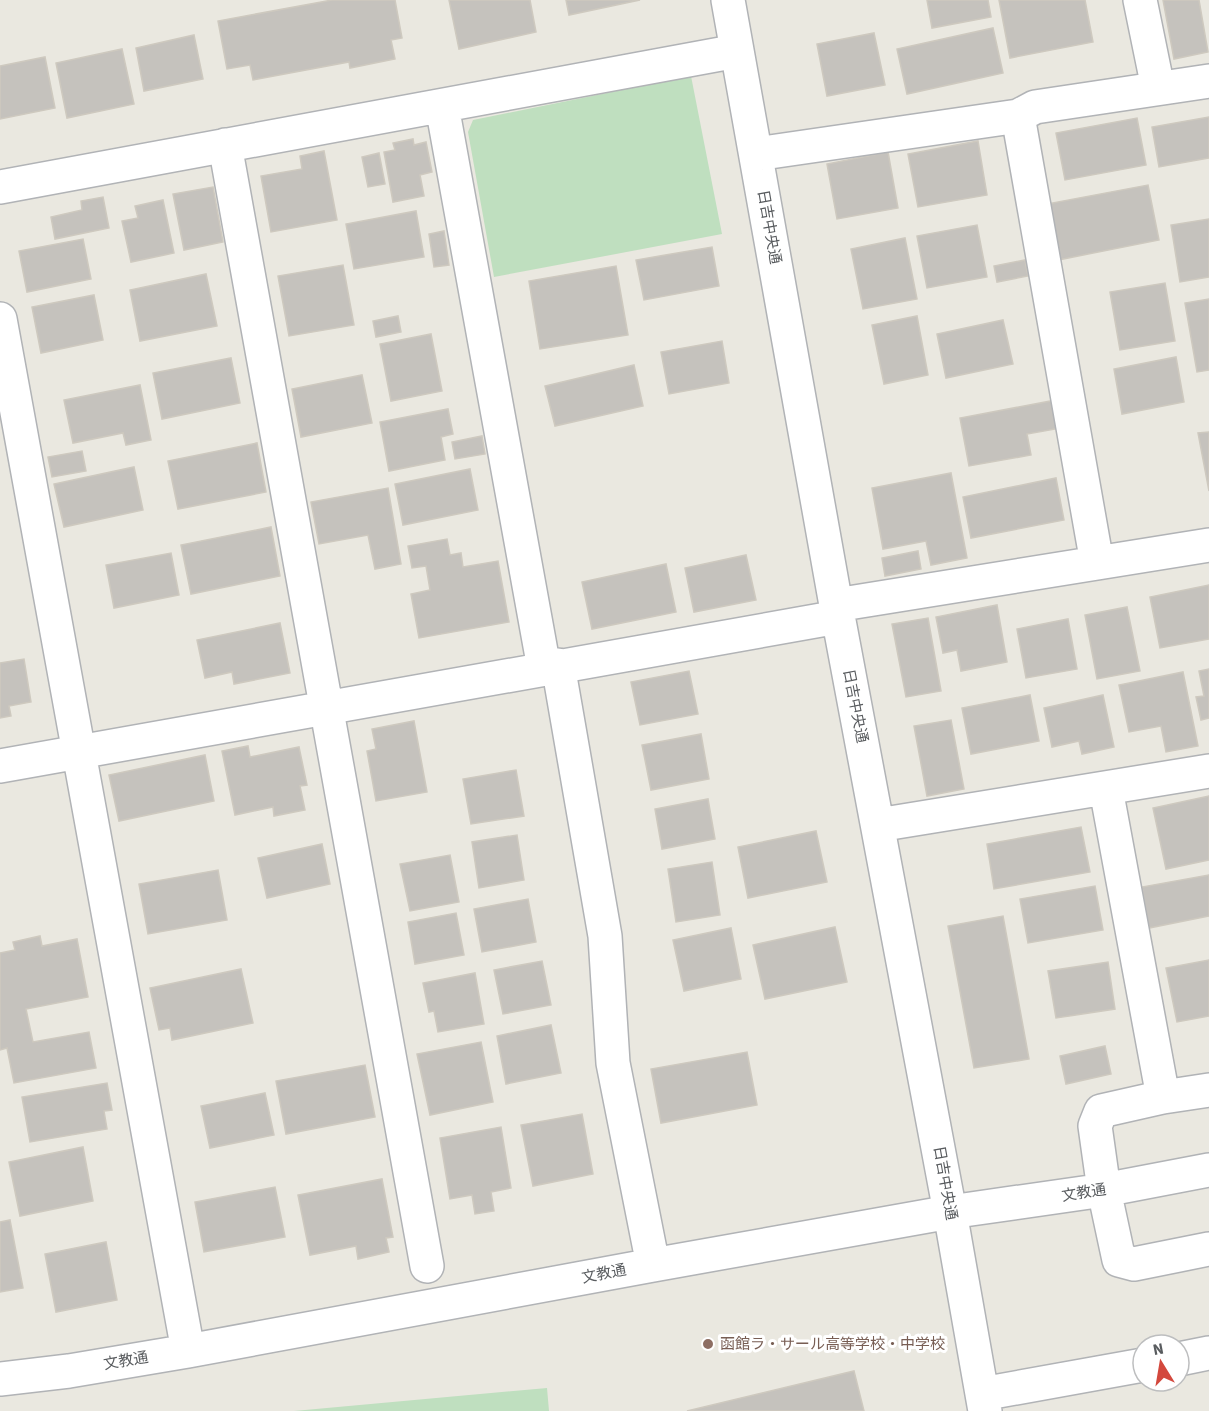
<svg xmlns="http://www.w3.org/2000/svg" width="1209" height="1411" font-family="'Source Sans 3','Noto Sans JP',sans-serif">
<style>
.green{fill:#bfdfbf}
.building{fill:#c5c2bd;stroke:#cec9bf;stroke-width:1.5}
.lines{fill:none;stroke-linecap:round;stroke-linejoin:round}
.minor-casing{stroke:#b1b3b6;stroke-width:36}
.minor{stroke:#fff;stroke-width:33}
.education-dot{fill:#8d6e63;stroke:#fff;stroke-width:2}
.labels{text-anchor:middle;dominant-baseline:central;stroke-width:6;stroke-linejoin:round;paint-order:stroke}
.street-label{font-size:15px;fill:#595c5f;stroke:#fff}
.education-label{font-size:15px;fill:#785e54;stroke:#fff;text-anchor:start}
</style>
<rect width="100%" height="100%" fill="#eae8e0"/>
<path class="green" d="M691 76 722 234 494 277 468 132 473 120Z
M547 1388 549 1411H294Z"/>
<path class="building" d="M332 0H395L402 38 391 40 395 59 350 68 349 62 253 80 250 65 227 69 218 21Z
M449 0H530L536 32 459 49Z
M566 0H640L569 15Z
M927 0H988L991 17 932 28Z
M999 0H1085L1093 42 1010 58Z
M1163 0H1199L1208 52 1174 59Z
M993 28 1003 73 907 94 897 49Z
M874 33 885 85 827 96 817 44Z
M194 35 203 79 144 91 136 48Z
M122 49 134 104 67 118 56 63Z
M45 57 55 108 0 119V66Z
M1209 117V158L1159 167 1152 127Z
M1137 118 1146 165 1065 180 1056 133Z
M413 139 414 145 426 142 432 172 420 175 424 196 393 202 384 152 395 150 393 143Z
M978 141 987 195 918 207 908 154Z
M324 151 337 220 271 232 261 176 302 169 300 156Z
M888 152 898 208 837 219 827 164Z
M379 153 385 184 368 187 362 157Z
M1148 185 1159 240 1058 260 1047 204Z
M213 187 223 242 184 250 173 194Z
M103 197 109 228 55 239 51 217 82 210 81 201Z
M163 200 174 253 131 262 122 221 138 218 135 206Z
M416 211 424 257 354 269 346 224Z
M1209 219V277L1180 282 1171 225Z
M977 225 987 277 927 288 917 236Z
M444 231 449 265 434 267 429 234Z
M905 238 917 299 863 309 851 249Z
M83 239 91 279 27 292 19 251Z
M712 247 719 286 644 300 636 260Z
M1025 260 1028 276 997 282 994 266Z
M343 265 354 325 289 336 278 276Z
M616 266 628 335 540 349 529 281Z
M206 274 217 326 140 341 130 290Z
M1165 283 1175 341 1120 350 1110 292Z
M94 295 103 340 41 353 32 307Z
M1209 299V370L1197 372 1185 303Z
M398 316 401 332 376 337 373 321Z
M917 316 928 375 884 384 872 325Z
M1003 320 1013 364 946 378 937 334Z
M431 334 442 391 391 401 380 344Z
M722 341 729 383 669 394 661 352Z
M1176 357 1184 402 1122 414 1114 369Z
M231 358 240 403 162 419 153 373Z
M634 365 643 406 555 426 545 386Z
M362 375 372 423 301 437 292 389Z
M140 385 151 440 126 445 123 433 73 443 64 400Z
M1056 400 1061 428 1027 434 1031 455 969 466 960 418Z
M448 409 453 434 441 437 445 460 389 471 380 422Z
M1209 432V491L1198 433Z
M482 436 485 454 455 459 452 442Z
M257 443 266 492 178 509 168 461Z
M82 451 86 471 52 477 48 457Z
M134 467 143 510 64 527 54 484Z
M470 469 478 510 403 525 395 484Z
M951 473 967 558 931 565 926 541 883 549 872 488Z
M1056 478 1064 520 971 538 963 497Z
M388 488 401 564 375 569 368 535 319 544 311 502Z
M271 527 280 576 191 594 181 545Z
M447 539 450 555 461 553 463 567 498 561 509 622 419 638 411 594 430 590 426 566 412 568 408 546Z
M918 551 921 569 885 576 882 558Z
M171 553 179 595 114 608 106 565Z
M746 555 756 600 694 612 685 568Z
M666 564 676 612 592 629 582 582Z
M1209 585V639L1160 648 1150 597Z
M997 605 1007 662 961 671 957 650 943 653 936 617Z
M1127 607 1140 671 1097 679 1085 615Z
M928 618 941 691 906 697 892 624Z
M1068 619 1077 669 1026 678 1017 629Z
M280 623 290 673 234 684 232 672 205 678 197 640Z
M24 659 31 702 9 706 11 716 0 718V663Z
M1209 669V718L1201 720 1196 697 1204 696 1199 671Z
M689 671 698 714 640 725 631 682Z
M1183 672 1198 746 1166 752 1161 726 1129 732 1119 685Z
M1030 695 1039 741 971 754 962 708Z
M1103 695 1114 747 1082 754 1079 741 1052 747 1044 708Z
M951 720 964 789 927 796 914 726Z
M414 721 427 792 376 801 367 751 376 749 372 729Z
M701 734 709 779 651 790 642 745Z
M248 746 250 757 299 747 307 785 300 786 305 810 274 816 273 807 235 815 222 751Z
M205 755 214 801 119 821 109 775Z
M516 770 524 816 471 824 463 779Z
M1209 796V860L1166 869 1153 808Z
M708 799 715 839 662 849 655 809Z
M1081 827 1090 872 994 889 987 844Z
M816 831 827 882 748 898 738 847Z
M517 835 524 880 479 888 472 842Z
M322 844 330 884 267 898 258 858Z
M450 855 459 902 410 911 400 864Z
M712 862 720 915 676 922 668 869Z
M218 870 227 920 148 934 139 884Z
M1209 875V916L1149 928 1142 887Z
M1095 886 1103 930 1028 943 1020 899Z
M528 899 536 942 482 952 474 909Z
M456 913 464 955 415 964 408 922Z
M1003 916 1029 1059 974 1068 948 926Z
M835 927 847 982 765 999 753 945Z
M731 928 741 979 684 991 673 940Z
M40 936 42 946 77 939 88 997 26 1009 33 1042 89 1032 96 1068 14 1083 7 1048 0 1050V953L15 950 13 942Z
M1209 960V1016L1177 1022 1166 968Z
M542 961 551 1005 503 1014 494 970Z
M1108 962 1115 1009 1056 1018 1048 971Z
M241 969 253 1023 172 1040 170 1028 159 1030 150 988Z
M475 973 484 1024 438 1032 434 1011 429 1012 423 983Z
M551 1025 561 1073 506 1084 497 1036Z
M481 1042 493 1102 430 1115 417 1054Z
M1105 1046 1111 1074 1066 1084 1060 1056Z
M747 1052 757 1105 661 1123 651 1069Z
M365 1065 375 1117 286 1134 276 1081Z
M107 1083 112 1110 104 1111 107 1129 30 1142 22 1097Z
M265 1093 274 1135 210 1148 201 1106Z
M582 1114 593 1174 533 1186 521 1125Z
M501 1127 511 1188 491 1192 494 1211 475 1214 472 1195 450 1199 440 1138Z
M83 1147 93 1201 20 1216 9 1162Z
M382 1179 393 1237 386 1238 389 1252 358 1259 356 1246 310 1255 298 1195Z
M275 1187 285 1237 204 1252 195 1202Z
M10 1220 23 1288 0 1292V1222Z
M106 1242 117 1300 56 1312 45 1254Z
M854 1371 864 1411H687Z"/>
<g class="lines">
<defs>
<path id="minor" d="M728 0 836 605 950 1212 985 1411
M1140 0 1158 88
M442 106 544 668
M1018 116 1097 563
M225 145 427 1266
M756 154 1018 116 1035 107 1209 81
M0 187 737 51
M0 319 188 1351
M836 605 1209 545
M558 665 605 936 613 1063 653 1265
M0 766 838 617
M1106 789 1163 1097
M878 825 1209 771
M1209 1090 1163 1097 1101 1111 1095 1126 1104 1190 1119 1260 1134 1264 1209 1249
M1179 1359 1209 1353
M0 1379 69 1371 188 1351 653 1265 950 1212 1104 1190 1209 1170
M982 1394 1143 1365"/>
</defs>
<use href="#minor" class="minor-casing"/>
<use href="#minor" class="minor"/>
</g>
<circle class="education-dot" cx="708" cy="1344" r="6"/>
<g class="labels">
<g class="street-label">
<text transform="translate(769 227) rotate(80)">日吉中央通</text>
<text transform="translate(855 706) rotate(79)">日吉中央通</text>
<text transform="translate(945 1183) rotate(80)">日吉中央通</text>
<text transform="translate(1084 1193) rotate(-9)">文教通</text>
<text transform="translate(604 1274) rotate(-11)">文教通</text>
<text transform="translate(126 1361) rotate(-10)">文教通</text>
</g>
<g class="education-label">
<text x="720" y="1344">函館ラ・サール高等学校・中学校</text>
</g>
</g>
<g transform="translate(1161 1363) rotate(349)"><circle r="28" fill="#ffffff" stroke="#bdbebf" stroke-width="1.5"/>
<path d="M0-4.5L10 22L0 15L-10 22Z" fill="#d3483d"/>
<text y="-9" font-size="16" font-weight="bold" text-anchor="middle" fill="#595c5f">N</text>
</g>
</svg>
